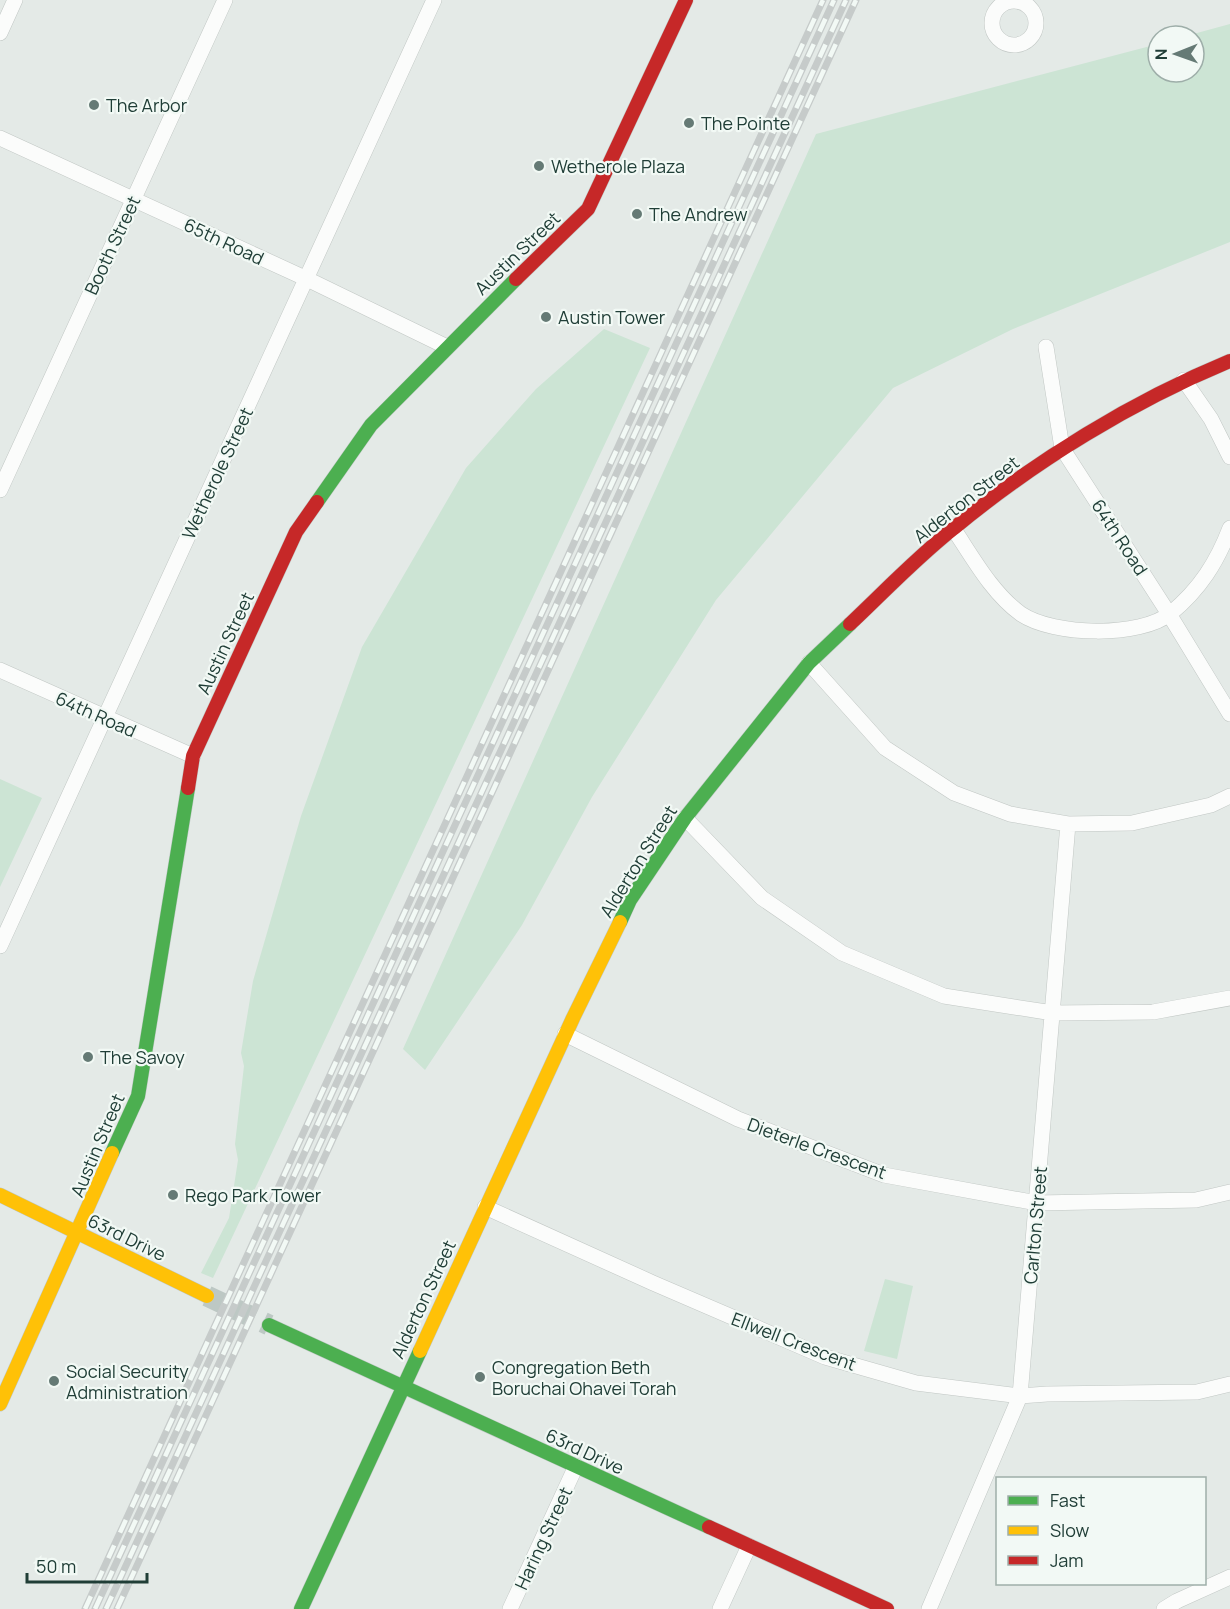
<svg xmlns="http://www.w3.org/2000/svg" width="1230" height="1609" font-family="Manrope,sans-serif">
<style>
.green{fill:#cce4d4}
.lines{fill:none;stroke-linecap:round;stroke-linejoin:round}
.secondary-tunnel{stroke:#bdc8c4;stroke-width:21;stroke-dasharray:21 10;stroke-linecap:butt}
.street-casing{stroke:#c1c7c4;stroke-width:16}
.fast-casing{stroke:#bfc8c5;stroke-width:15}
.slow-casing{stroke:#bfc8c5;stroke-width:15}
.jam-casing{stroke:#bfc8c5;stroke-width:15}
.street{stroke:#fbfcfb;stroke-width:15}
.fast{stroke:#4caf50;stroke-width:14}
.slow{stroke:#ffc107;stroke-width:14}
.jam{stroke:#c62828;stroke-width:14}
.rail-casing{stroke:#c6cbca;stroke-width:7}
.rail{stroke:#f2f9f5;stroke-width:4.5;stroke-dasharray:14;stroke-linecap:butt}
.poi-dot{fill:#657a75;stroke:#f2f9f5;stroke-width:2}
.labels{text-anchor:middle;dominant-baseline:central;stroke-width:4.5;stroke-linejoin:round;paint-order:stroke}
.poi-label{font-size:18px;fill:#203e37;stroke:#f2f9f5;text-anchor:start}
.street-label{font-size:18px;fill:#203e37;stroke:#f2f9f5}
</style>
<rect width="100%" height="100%" fill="#e4eae7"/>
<path class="green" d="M1230 24V242L1013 329 893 388 716 600 592 797 522 925 425 1070 403 1049 816 134 1158 44V72H1194V36H1186Z
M604 329 650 348 213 1278 201 1273 229 1218 238 1160 235 1144 244 1066 241 1053 253 981 301 816 362 647 466 468 536 389Z
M0 779 42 798 0 887Z
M885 1279 913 1286 897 1359 864 1351Z"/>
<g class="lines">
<path class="secondary-tunnel" d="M207 1296 269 1325"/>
<defs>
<path id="street" d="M992 23a22 22 0 1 1 44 0a22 22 0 1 1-44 0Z
M0 33 15 0
M0 138 307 279 447 347
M1046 347 1062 448 1169 614 1230 714
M1184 380 1211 419 1230 457
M0 490 225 0
M953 528C973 558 992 593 1021 614 1054 636 1140 638 1171 613 1200 589 1217 562 1230 528
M809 663 885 748 954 793 1010 814 1068 824 1132 823 1211 805 1230 796
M0 670 193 756
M685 818 762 898 842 953 944 996 1053 1013 1153 1012 1230 998
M0 946 434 0
M565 1034 738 1119 884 1175 1037 1203 1196 1200 1230 1192
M485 1207 653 1283 825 1357 916 1383 1020 1396 1047 1394 1197 1392 1230 1384
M510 1609 576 1466
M720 1609 749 1546
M929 1609 1020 1396 1068 824
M1164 1609 1177 1601 1230 1577"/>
<path id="fast" d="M317 502 371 425 516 279
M620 922 630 900 685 818 809 663 850 624
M112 1153 138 1096 188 788
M269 1325 709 1527
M301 1609 420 1351"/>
<path id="slow" d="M0 1195 207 1296
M420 1351 573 1018 620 922
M0 1404 112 1153"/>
<path id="jam" d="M516 279 588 209 686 0
M850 624C884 592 917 557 954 528 1035 461 1133 401 1230 361
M188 788 193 756 296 532 317 502
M709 1527 887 1609"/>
</defs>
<use href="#street" class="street-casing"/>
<use href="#fast" class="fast-casing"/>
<use href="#slow" class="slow-casing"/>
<use href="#jam" class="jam-casing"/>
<use href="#street" class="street"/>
<use href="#fast" class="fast"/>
<use href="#slow" class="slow"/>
<use href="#jam" class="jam"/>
<defs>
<path id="rail" d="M85 1609 823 0
M95 1609 834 0
M106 1609 846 0
M117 1609 856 0"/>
</defs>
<use href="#rail" class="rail-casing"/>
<use href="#rail" class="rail"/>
</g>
<g class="poi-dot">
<circle cx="94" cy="105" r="6"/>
<circle cx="689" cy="123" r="6"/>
<circle cx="539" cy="166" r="6"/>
<circle cx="637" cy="214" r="6"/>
<circle cx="546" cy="317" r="6"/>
<circle cx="88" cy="1057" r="6"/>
<circle cx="173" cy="1195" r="6"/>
<circle cx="480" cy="1377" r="6"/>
<circle cx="54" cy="1381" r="6"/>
</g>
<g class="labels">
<g class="poi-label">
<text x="106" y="105">The Arbor</text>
<text x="701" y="123">The Pointe</text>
<text x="551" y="166">Wetherole Plaza</text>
<text x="649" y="214">The Andrew</text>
<text x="558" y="317">Austin Tower</text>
<text x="100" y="1057">The Savoy</text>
<text x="185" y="1195">Rego Park Tower</text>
<text x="492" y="1367">Congregation Beth<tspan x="492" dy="21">Boruchai Ohavei Torah</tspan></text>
<text x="66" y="1371">Social Security<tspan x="66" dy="21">Administration</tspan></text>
</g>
<g class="street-label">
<text transform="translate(224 241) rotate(25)">65th Road</text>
<text transform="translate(112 245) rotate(-65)">Booth Street</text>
<text transform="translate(517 253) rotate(-44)">Austin Street</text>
<text transform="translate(217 473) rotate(-65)">Wetherole Street</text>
<text transform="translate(966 499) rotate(-38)">Alderton Street</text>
<text transform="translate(1120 537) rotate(57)">64th Road</text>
<text transform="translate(225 643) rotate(-65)">Austin Street</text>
<text transform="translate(96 714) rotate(24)">64th Road</text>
<text transform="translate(638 861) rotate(-58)">Alderton Street</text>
<text transform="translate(97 1145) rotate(-67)">Austin Street</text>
<text transform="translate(817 1148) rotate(20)">Dieterle Crescent</text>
<text transform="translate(1035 1225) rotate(-85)">Carlton Street</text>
<text transform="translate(127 1237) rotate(26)">63rd Drive</text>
<text transform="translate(423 1299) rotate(-65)">Alderton Street</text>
<text transform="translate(794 1341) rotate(21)">Ellwell Crescent</text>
<text transform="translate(585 1451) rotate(25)">63rd Drive</text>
<text transform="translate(543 1538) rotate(-65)">Haring Street</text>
</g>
</g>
<rect x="996" y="1477" width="210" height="108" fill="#f2f9f5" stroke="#9eaea9" stroke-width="1.5"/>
<rect x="1008" y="1496" width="30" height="9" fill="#4caf50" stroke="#9eaea9" stroke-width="1.5"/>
<text x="1050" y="1507" font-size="18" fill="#203e37">Fast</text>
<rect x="1008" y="1526" width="30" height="9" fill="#ffc107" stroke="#9eaea9" stroke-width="1.5"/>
<text x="1050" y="1537" font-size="18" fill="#203e37">Slow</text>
<rect x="1008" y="1556" width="30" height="9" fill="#c62828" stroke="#9eaea9" stroke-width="1.5"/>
<text x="1050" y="1567" font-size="18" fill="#203e37">Jam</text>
<g transform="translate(1176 54) rotate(269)"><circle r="28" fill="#f2f9f5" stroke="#9eaea9" stroke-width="1.5"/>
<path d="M0-4.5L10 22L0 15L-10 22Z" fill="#657a75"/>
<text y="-9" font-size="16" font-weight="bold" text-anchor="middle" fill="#203e37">N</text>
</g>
<path d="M27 1573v9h120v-9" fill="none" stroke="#203e37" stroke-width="3"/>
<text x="36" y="1573" font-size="18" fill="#203e37" stroke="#f2f9f5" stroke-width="4.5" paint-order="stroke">50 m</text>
</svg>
